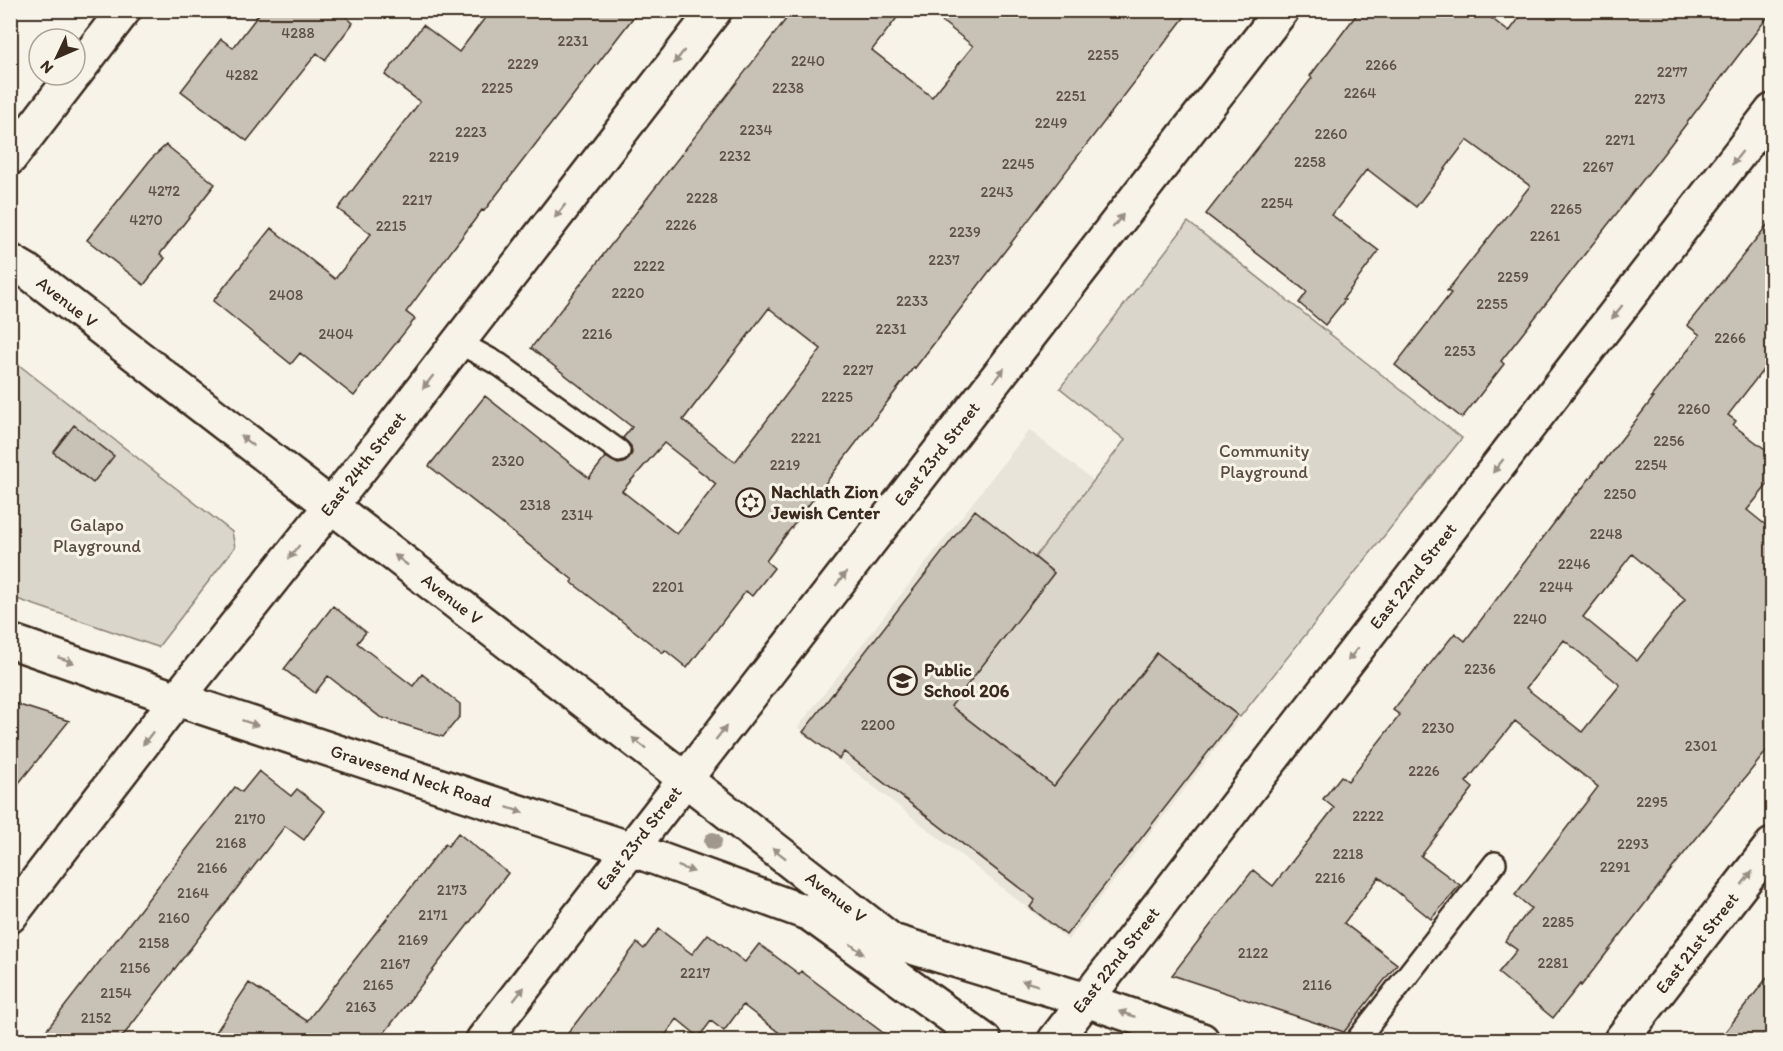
<svg xmlns="http://www.w3.org/2000/svg" width="1783" height="1051" font-family="Itim,sans-serif">
<style>
.built{fill:#e9e4d9}
.green{fill:#dbd6cb;stroke:#8b8074;stroke-width:1.5}
.building{fill:#c8c1b6;stroke:#3b2a1e;stroke-width:1.5;fill-rule:evenodd}
.lines{fill:none;stroke-linecap:round;stroke-linejoin:round}
.lane-casing{stroke:#3b2a1e;stroke-width:26}
.street-casing{stroke:#3b2a1e;stroke-width:38}
.secondary-casing{stroke:#3b2a1e;stroke-width:38}
.lane{stroke:#f7f3e8;stroke-width:21}
.street{stroke:#f7f3e8;stroke-width:33}
.secondary{stroke:#f7f3e8;stroke-width:33}
.tree{fill:#a1978c}
.oneway{fill:#998e83}
.labels{text-anchor:middle;dominant-baseline:central;stroke-width:6;stroke-linejoin:round;paint-order:stroke}
.number-label{font-size:15px;fill:#5e5044}
.street-label{font-size:18px;fill:#3b2a1e;stroke:#f7f3e8}
.park-label{font-size:18px;fill:#5b4c41;stroke:#f7f3e8}
.poi-label{font-size:18px;font-weight:bold;fill:#3b2a1e;stroke:#f7f3e8;text-anchor:start}
</style>
<rect width="100%" height="100%" fill="#f7f3e8"/>
<filter id="ink" filterUnits="userSpaceOnUse"><feTurbulence type="fractalNoise" baseFrequency=".0167" numOctaves="2"/><feDisplacementMap in="SourceGraphic" scale="12" xChannelSelector="R" yChannelSelector="G"/><feConvolveMatrix kernelMatrix="1 2 1 2 8 2 1 2 1" color-interpolation-filters="sRGB"/></filter>
<g filter="url(#ink)">
<path class="built" d="M1029 430 1094 481 1035 557 1240 717 1068 940 798 727Z"/>
<path class="green" d="M1188 222 1462 438 1240 717 1157 653 1054 786 950 706 1054 573 1035 557 1125 440 1060 388Z
M10 358 232 532 235 547 158 647 11 597Z"/>
<path class="building" d="M262 10H339L353 23 325 60 317 53 247 141 181 91 221 39 233 48Z
M491 10H639L484 211 482 210 406 312 415 319 354 396 300 353 291 364 213 301 271 228 335 279 371 234 338 209 420 102 385 75 423 25 459 52Z
M793 10H903L872 50 932 97 973 46 928 10H1190L915 368 914 367 766 561 774 568 752 596 746 591 687 668 665 650 663 653 571 582 573 580 429 466 485 396 589 478 606 457 618 464 624 463 629 459 632 453 631 446 623 438 632 427 531 348ZM769 308 821 349 735 462 683 420ZM664 443 716 484 677 534 622 491Z
M1360 10H1481L1509 32 1525 10H1773L1664 153 1501 361 1504 364 1462 418 1395 365 1451 293 1447 291 1530 186 1467 140 1416 207 1367 169 1332 215 1379 251 1343 299 1345 300 1325 325 1299 303 1307 292 1206 214 1312 78 1310 76Z
M166 145 215 184 160 254 165 258 144 285 87 240 151 159Z
M1773 218V357L1728 415 1736 421 1733 425 1773 455V478L1747 510 1773 531V743L1678 861 1581 986 1580 984 1553 1018 1498 973 1517 950 1505 941 1531 908 1515 895 1598 787 1515 721 1466 782 1473 788 1421 856 1460 885 1431 919 1379 877 1344 923 1397 964 1344 1032 1172 975 1253 870 1273 886 1334 808 1323 799 1341 776 1348 781 1400 715 1393 710 1455 633 1465 641 1576 494 1577 495 1602 462 1603 463 1653 398 1651 397 1700 335 1687 325ZM1632 554 1685 599 1637 661 1583 617ZM1564 640 1620 685 1582 732 1526 688Z
M74 425 114 456 93 483 53 452Z
M975 510 1054 573 951 706 1054 786 1157 653 1237 715 1066 935 1030 907 1035 900 844 752 839 759 803 732Z
M333 606 366 632 357 643 413 686 422 674 460 704V716L443 737 380 717 328 676 315 693 284 669Z
M10 702 69 721 10 794Z
M259 771 291 796 297 789 325 811 304 840 285 826 119 1041H38L235 787 242 792Z
M458 833 508 873 378 1041H210L249 983 307 1021 445 844 448 846Z
M659 929 692 954 708 934 745 962 759 944 799 974 801 971 894 1041H790L743 1005 724 1031 711 1021 699 1037 677 1019 661 1041H562L637 943 644 949Z
M1773 970V1041H1718L1739 1014Z"/>
<g class="lines">
<defs>
<path id="lane" d="M458 342 500 365 619 451
M1357 1040 1495 863"/>
<path id="street" d="M10 641 177 699 631 849 810 914 984 1040
M685 779 892 941 1086 1000 1202 1040
M10 916 177 699 368 459 715 10
M483 1040 1282 10
M1055 1040 1772 111
M1621 1040 1772 845"/>
<path id="secondary" d="M75 74 124 10
M10 158 74 75
M10 261 27 271 685 779"/>
</defs>
<use href="#lane" class="lane-casing"/>
<use href="#street" class="street-casing"/>
<use href="#secondary" class="secondary-casing"/>
<use href="#lane" class="lane"/>
<use href="#street" class="street"/>
<use href="#secondary" class="secondary"/>
</g>
<circle class="tree" cx="713" cy="841" r="9"/>
<defs><path id="oneway-solid" d="M-6-.8H1V-3.2L6.5 0L1 3.2V.8H-6Z" transform="scale(1.5)"/></defs>
<g class="oneway">
<use href="#oneway-solid" transform="translate(679 57) rotate(128)"/>
<use href="#oneway-solid" transform="translate(1737 158) rotate(128)"/>
<use href="#oneway-solid" transform="translate(560 211) rotate(128)"/>
<use href="#oneway-solid" transform="translate(1118 221) rotate(-52)"/>
<use href="#oneway-solid" transform="translate(1617 312) rotate(128)"/>
<use href="#oneway-solid" transform="translate(999 375) rotate(-52)"/>
<use href="#oneway-solid" transform="translate(428 382) rotate(128)"/>
<use href="#oneway-solid" transform="translate(247 441) rotate(-142)"/>
<use href="#oneway-solid" transform="translate(1498 466) rotate(128)"/>
<use href="#oneway-solid" transform="translate(294 552) rotate(128)"/>
<use href="#oneway-solid" transform="translate(401 560) rotate(-142)"/>
<use href="#oneway-solid" transform="translate(841 579) rotate(-52)"/>
<use href="#oneway-solid" transform="translate(1353 654) rotate(128)"/>
<use href="#oneway-solid" transform="translate(66 660) rotate(19)"/>
<use href="#oneway-solid" transform="translate(250 723) rotate(18)"/>
<use href="#oneway-solid" transform="translate(721 733) rotate(-52)"/>
<use href="#oneway-solid" transform="translate(148 738) rotate(128)"/>
<use href="#oneway-solid" transform="translate(639 743) rotate(-142)"/>
<use href="#oneway-solid" transform="translate(515 810) rotate(18)"/>
<use href="#oneway-solid" transform="translate(779 853) rotate(-142)"/>
<use href="#oneway-solid" transform="translate(686 869) rotate(20)"/>
<use href="#oneway-solid" transform="translate(1747 878) rotate(-52)"/>
<use href="#oneway-solid" transform="translate(857 949) rotate(36)"/>
<use href="#oneway-solid" transform="translate(1030 983) rotate(-163)"/>
<use href="#oneway-solid" transform="translate(519 994) rotate(-52)"/>
<use href="#oneway-solid" transform="translate(1127 1014) rotate(-161)"/>
</g>
</g>
<defs>
<symbol id="synagogue-ring" viewBox="-11 -11 22 22"><circle r="9.5" fill="#f7f3e8" stroke="#3b2a1e" stroke-width="1.5"/><path d="M0-6.5L5.6 3.2H-5.6ZM0 6.5L5.6-3.2H-5.6Z" fill="#3b2a1e"/></symbol>
<symbol id="school-ring" viewBox="-11 -11 22 22"><circle r="9.5" fill="#f7f3e8" stroke="#3b2a1e" stroke-width="1.5"/><path d="M0-5L7-2L0 1L-7-2ZM-4 1L0 2.5L4 1V4Q0 6-4 4Z" fill="#3b2a1e"/></symbol>
</defs>
<g fill-rule="evenodd">
<use href="#synagogue-ring" x="734" y="486" width="33" height="33"/>
<use href="#school-ring" x="886" y="664" width="33" height="33"/>
</g>
<g class="labels">
<g class="number-label">
<text x="298" y="33">4288</text>
<text x="573" y="41">2231</text>
<text x="1103" y="55">2255</text>
<text x="808" y="61">2240</text>
<text x="523" y="64">2229</text>
<text x="1381" y="65">2266</text>
<text x="1672" y="72">2277</text>
<text x="242" y="75">4282</text>
<text x="497" y="88">2225</text>
<text x="788" y="88">2238</text>
<text x="1360" y="93">2264</text>
<text x="1071" y="96">2251</text>
<text x="1650" y="99">2273</text>
<text x="1051" y="123">2249</text>
<text x="756" y="130">2234</text>
<text x="471" y="132">2223</text>
<text x="1331" y="134">2260</text>
<text x="1620" y="140">2271</text>
<text x="735" y="156">2232</text>
<text x="444" y="157">2219</text>
<text x="1310" y="162">2258</text>
<text x="1018" y="164">2245</text>
<text x="1598" y="167">2267</text>
<text x="164" y="191">4272</text>
<text x="997" y="192">2243</text>
<text x="702" y="198">2228</text>
<text x="417" y="200">2217</text>
<text x="1277" y="203">2254</text>
<text x="1566" y="209">2265</text>
<text x="146" y="220">4270</text>
<text x="681" y="225">2226</text>
<text x="391" y="226">2215</text>
<text x="965" y="232">2239</text>
<text x="1545" y="236">2261</text>
<text x="944" y="260">2237</text>
<text x="649" y="266">2222</text>
<text x="1513" y="277">2259</text>
<text x="628" y="293">2220</text>
<text x="286" y="295">2408</text>
<text x="912" y="301">2233</text>
<text x="1492" y="304">2255</text>
<text x="891" y="329">2231</text>
<text x="336" y="334">2404</text>
<text x="597" y="334">2216</text>
<text x="1730" y="338">2266</text>
<text x="1460" y="351">2253</text>
<text x="858" y="370">2227</text>
<text x="837" y="397">2225</text>
<text x="1694" y="409">2260</text>
<text x="806" y="438">2221</text>
<text x="1669" y="441">2256</text>
<text x="508" y="461">2320</text>
<text x="785" y="465">2219</text>
<text x="1651" y="465">2254</text>
<text x="1620" y="494">2250</text>
<text x="535" y="505">2318</text>
<text x="577" y="515">2314</text>
<text x="1606" y="534">2248</text>
<text x="1574" y="564">2246</text>
<text x="668" y="587">2201</text>
<text x="1556" y="587">2244</text>
<text x="1530" y="619">2240</text>
<text x="1480" y="669">2236</text>
<text x="878" y="725">2200</text>
<text x="1438" y="728">2230</text>
<text x="1701" y="746">2301</text>
<text x="1424" y="771">2226</text>
<text x="1652" y="802">2295</text>
<text x="1368" y="816">2222</text>
<text x="250" y="819">2170</text>
<text x="231" y="843">2168</text>
<text x="1633" y="844">2293</text>
<text x="1348" y="854">2218</text>
<text x="1615" y="867">2291</text>
<text x="212" y="868">2166</text>
<text x="1330" y="878">2216</text>
<text x="452" y="890">2173</text>
<text x="193" y="893">2164</text>
<text x="433" y="915">2171</text>
<text x="174" y="918">2160</text>
<text x="1558" y="922">2285</text>
<text x="413" y="940">2169</text>
<text x="154" y="943">2158</text>
<text x="1253" y="953">2122</text>
<text x="1553" y="963">2281</text>
<text x="395" y="964">2167</text>
<text x="135" y="968">2156</text>
<text x="695" y="973">2217</text>
<text x="378" y="985">2165</text>
<text x="1317" y="985">2116</text>
<text x="116" y="993">2154</text>
<text x="361" y="1007">2163</text>
<text x="96" y="1018">2152</text>
</g>
<g class="street-label">
<text transform="translate(67 302) rotate(38)">Avenue V</text>
<text transform="translate(937 454) rotate(-52)">East 23rd Street</text>
<text transform="translate(363 464) rotate(-52)">East 24th Street</text>
<text transform="translate(1413 576) rotate(-52)">East 22nd Street</text>
<text transform="translate(452 599) rotate(38)">Avenue V</text>
<text transform="translate(411 776) rotate(18)">Gravesend Neck Road</text>
<text transform="translate(639 838) rotate(-52)">East 23rd Street</text>
<text transform="translate(836 897) rotate(38)">Avenue V</text>
<text transform="translate(1697 943) rotate(-52)">East 21st Street</text>
<text transform="translate(1116 960) rotate(-52)">East 22nd Street</text>
</g>
<g class="park-label">
<text x="1264" y="451">Community<tspan x="1264" dy="21">Playground</tspan></text>
<text x="97" y="525">Galapo<tspan x="97" dy="21">Playground</tspan></text>
</g>
<g class="poi-label">
<text x="771" y="492">Nachlath Zion<tspan x="771" dy="21">Jewish Center</tspan></text>
<text x="924" y="670">Public<tspan x="924" dy="21">School 206</tspan></text>
</g>
</g>
<rect width="1783" height="1051" fill="none" stroke="#f7f3e8" stroke-width="36"/>
<rect x="18" y="18" width="1747" height="1015" fill="none" stroke="#3b2a1e" stroke-width="2" filter="url(#ink)"/>
<g transform="translate(57 57) rotate(226)"><circle r="28" fill="#f7f3e8" stroke="#aca397" stroke-width="1.5"/>
<path d="M0-4.5L10 22L0 15L-10 22Z" fill="#3b2a1e"/>
<text y="-9" font-size="16" font-weight="bold" text-anchor="middle" fill="#3b2a1e">N</text>
</g>
</svg>
